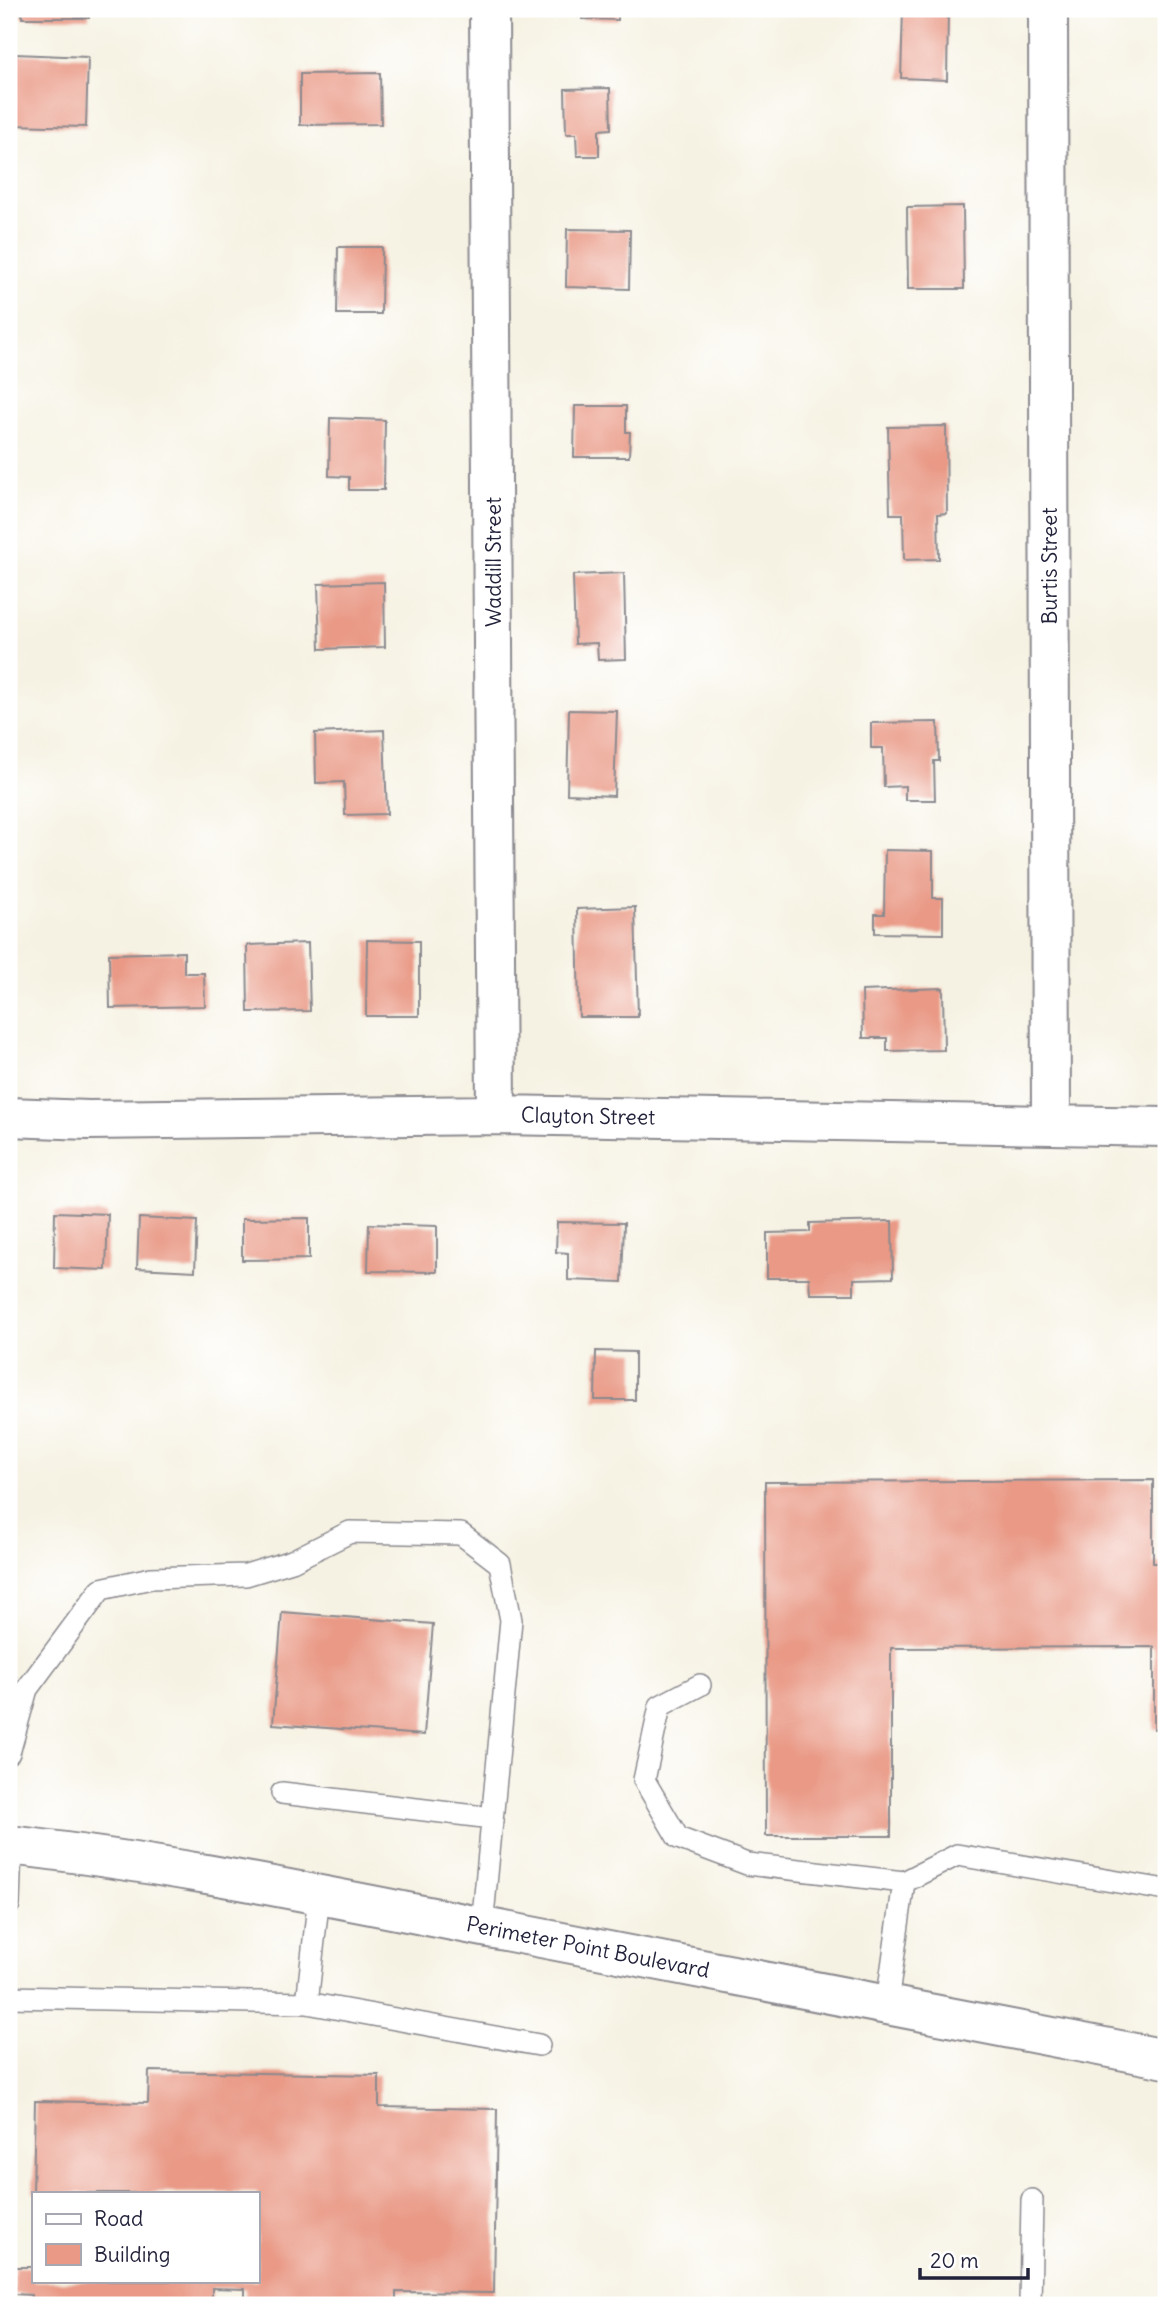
<svg xmlns="http://www.w3.org/2000/svg" width="1175" height="2314" font-family="Delius,sans-serif">
<style>
.building{fill:#e99985}
.lines{fill:none;stroke-linecap:round;stroke-linejoin:round}
.lane-casing{stroke:#8c8a8f;stroke-width:24}
.street-casing{stroke:#8c8a8f;stroke-width:42}
.secondary-casing{stroke:#8c8a8f;stroke-width:42}
.lane{stroke:#fff;stroke-width:21}
.street{stroke:#fff;stroke-width:38}
.secondary{stroke:#fff;stroke-width:38}
.labels{text-anchor:middle;dominant-baseline:central;stroke-width:5;stroke-linejoin:round;paint-order:stroke}
.street-label{font-size:21px;fill:#22223b;stroke:#fff}
</style>
<rect width="100%" height="100%" fill="#fff"/>
<filter id="ink" filterUnits="userSpaceOnUse"><feTurbulence type="fractalNoise" baseFrequency=".0143" numOctaves="2"/><feDisplacementMap in="SourceGraphic" scale="14" xChannelSelector="R" yChannelSelector="G"/><feConvolveMatrix kernelMatrix="1 2 1 2 8 2 1 2 1" color-interpolation-filters="sRGB"/></filter>
<filter id="wash" filterUnits="userSpaceOnUse"><feTurbulence type="fractalNoise" baseFrequency=".00686" numOctaves="4" result="noise"/><feDisplacementMap in="SourceGraphic" scale="28" xChannelSelector="R" yChannelSelector="G"/><feGaussianBlur stdDeviation="1.57" result="paint"/><feColorMatrix in="noise" values="0 0 0 0 0 0 0 0 0 0 0 0 0 0 0 0 0 1.4 0 .05"/><feComposite in="paint" operator="in"/></filter>
<g filter="url(#wash)">
<rect width="100%" height="100%" fill="#f6f2e3"/>
<g id="blocks">
<path class="building" d="M22 9H89V18H22Z
M582 9H618V20L582 19Z
M903 9H948L947 80 901 78Z
M15 54 88 57 86 127 12 125Z
M380 73 381 124 300 125V74Z
M610 88 611 129 599 130V156H577L576 134H566L565 89Z
M963 206 964 289H908L907 207Z
M567 229 630 230 629 289 566 287Z
M338 247H382L381 314H337Z
M575 406H626V432H630L629 457H574Z
M330 418 385 420 384 490H349V477L329 476Z
M946 426 947 513 938 514 939 559 904 560 903 514H890L888 427Z
M624 573 626 659 598 660 597 643 575 644 573 575Z
M384 582 385 647 320 649 318 584Z
M569 710 617 711 614 796 567 794Z
M938 722 939 761H934L935 800H905V786L884 787 883 748H871V723Z
M384 730 387 814 345 815 344 782 316 783 315 733Z
M885 850 933 851V898H943V934L875 933V914H884Z
M635 907 638 1017H579L577 909Z
M367 940 419 941V1016H366Z
M308 943 310 1011 248 1012 247 945Z
M184 952V973H204L205 1006 110 1008 109 954Z
M943 988 944 1050 887 1051V1038H863L862 991Z
M55 1212 108 1214 106 1270 54 1268Z
M139 1218 197 1221 195 1271 137 1268Z
M309 1218V1259L242 1260V1219Z
M892 1221 893 1278 854 1279V1294H810L809 1278H767V1233L810 1232V1223Z
M557 1222 624 1223 622 1282 568 1280V1253L556 1252Z
M369 1224 437 1226V1272L368 1271Z
M596 1351 635 1352V1400H595Z
M1153 1480V1563H1166V1729H1154V1647L891 1648V1836H766L765 1482Z
M282 1612 433 1624 424 1735 273 1724Z
M149 2071 379 2075V2107L497 2109 494 2293 396 2292V2305L245 2304V2289L212 2288V2305H30L31 2295 14 2294V2267H33V2281H257V2193H33L35 2101 148 2103Z"/>
</g>
</g>
<g filter="url(#ink)">
<use href="#blocks" fill-opacity="0" stroke="#8c8a8f" stroke-width="2"/>
<g class="lines">
<defs>
<path id="lane" d="M700 1685 660 1706 644 1780 678 1838 747 1864 904 1882
M9 1753 27 1689 101 1589 151 1578 246 1575 292 1561 350 1532 461 1534 500 1564 511 1620 482 1927
M282 1793 492 1818
M9 1904 11 1845
M9 1997 307 2003 539 2045
M307 2003 319 1895
M887 2003 904 1882 957 1855 1166 1890
M1030 2305 1032 2200"/>
<path id="street" d="M489 9 496 1115
M1048 9 1051 1124
M9 1117 89 1120 496 1115 1166 1127"/>
<path id="secondary" d="M9 1845C177 1864 343 1900 510 1932 729 1974 948 2015 1166 2059"/>
</defs>
<use href="#lane" class="lane-casing"/>
<use href="#street" class="street-casing"/>
<use href="#secondary" class="secondary-casing"/>
<use href="#lane" class="lane"/>
<use href="#street" class="street"/>
<use href="#secondary" class="secondary"/>
</g>
</g>
<g class="labels">
<g class="street-label">
<text transform="translate(493 562) rotate(-90)">Waddill Street</text>
<text transform="translate(1049 566) rotate(-90)">Burtis Street</text>
<text transform="translate(588 1116) rotate(1)">Clayton Street</text>
<text transform="translate(588 1947) rotate(11)">Perimeter Point Boulevard</text>
</g>
</g>
<rect width="1175" height="2314" fill="none" stroke="#fff" stroke-width="35"/>
<rect x="32" y="2192" width="228" height="91" fill="#ffffff" stroke="#a7a7b1" stroke-width="2"/>
<rect x="46" y="2214" width="35" height="10" fill="#ffffff" stroke="#a7a7b1" stroke-width="2"/>
<text x="94" y="2226" font-size="21" fill="#22223b">Road</text>
<rect x="46" y="2244" width="35" height="21" fill="#e99985" stroke="#a7a7b1" stroke-width="2"/>
<text x="94" y="2262" font-size="21" fill="#22223b">Building</text>
<path d="M920 2268v10h108v-10" fill="none" stroke="#22223b" stroke-width="3.5"/>
<text x="930" y="2268" font-size="21" fill="#22223b" stroke="#ffffff" stroke-width="5" paint-order="stroke">20 m</text>
</svg>
